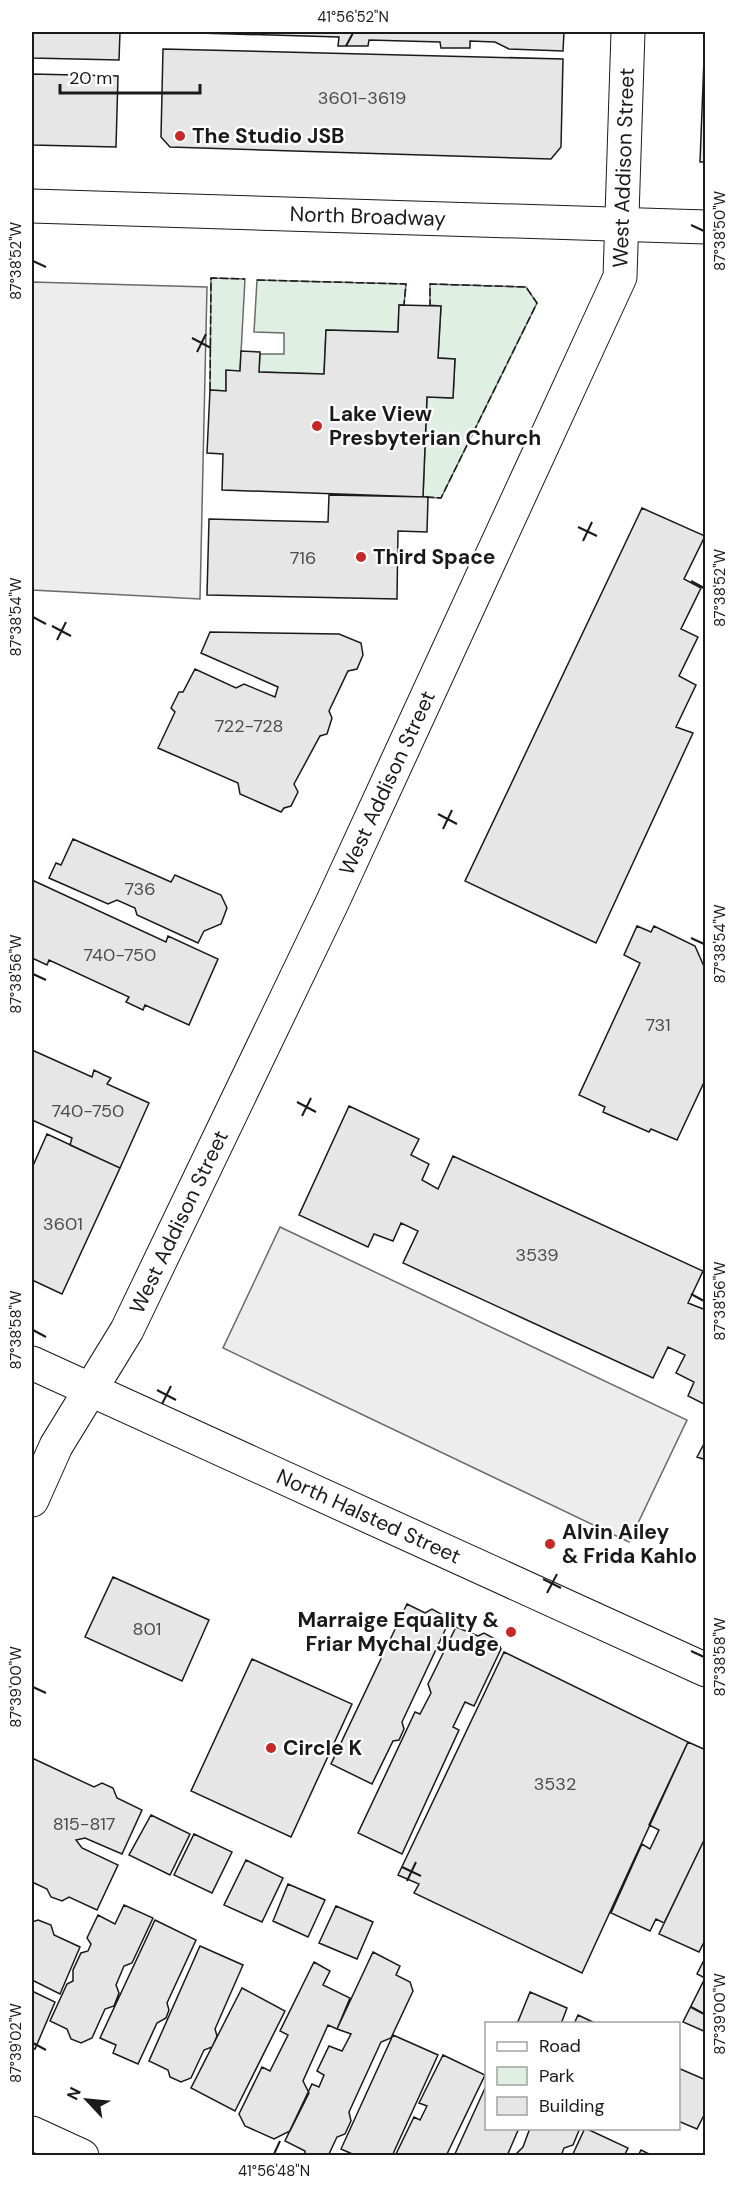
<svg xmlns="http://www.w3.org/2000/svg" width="737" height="2187" font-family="'DM Sans',sans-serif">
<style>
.green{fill:#e0efe3;stroke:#6a6a6a;stroke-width:1.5}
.parking{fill:#ededed;stroke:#6a6a6a;stroke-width:1.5}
.building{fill:#e6e6e6;stroke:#1a1a1a;stroke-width:1.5}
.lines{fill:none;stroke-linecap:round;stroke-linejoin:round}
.minor-casing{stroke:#1a1a1a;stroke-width:35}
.major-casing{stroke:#1a1a1a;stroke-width:35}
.minor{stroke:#fff;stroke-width:33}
.major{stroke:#fff;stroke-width:33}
.fence{stroke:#1a1a1a;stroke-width:1.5;stroke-dasharray:8 3;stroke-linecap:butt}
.ticks{fill:none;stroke:#1a1a1a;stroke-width:2}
.poi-dot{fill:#c62828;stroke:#fff;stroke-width:2}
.labels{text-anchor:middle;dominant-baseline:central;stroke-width:4.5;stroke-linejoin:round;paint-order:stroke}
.number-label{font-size:18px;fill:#4d4d4d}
.poi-label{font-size:21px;font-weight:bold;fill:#1a1a1a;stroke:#fff;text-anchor:start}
.street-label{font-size:21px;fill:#1a1a1a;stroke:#fff}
.neatline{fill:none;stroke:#1a1a1a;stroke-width:2}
.ticks-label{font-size:15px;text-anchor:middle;fill:#1a1a1a}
</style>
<rect width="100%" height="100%" fill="#fff"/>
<path class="green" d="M211 278 245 279 240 371H226V391L210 390Z
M257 280 406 284 404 305H399L398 332 326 330 324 374 259 372 260 354H284V333L254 332Z
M430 284 526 287 537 303 441 498 423 497 427 397 453 398 455 359 438 358 441 306 430 305Z"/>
<path class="parking" d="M32 282 207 287 200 599 32 590Z
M280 1227 687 1420 629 1542 223 1348Z"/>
<path class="building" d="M32 32H120L119 60 32 58Z
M164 32H564L563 51 509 49 495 42 470 41V48H441L440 42 369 40 368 46H338L339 37Z
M163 49 563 59 561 147 551 159 170 147 161 137Z
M704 59H706V162H700Z
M32 74 118 76 116 147 32 145Z
M399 305 441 306 438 358 455 359 453 398 427 397 423 497 222 490 223 454 207 453 210 390 226 391V370L240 371 241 351 260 352 259 372 324 374 326 330 398 332Z
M329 495 428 497 427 532 398 531 397 599 207 595 209 519 328 522Z
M642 508 705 536 684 579 701 588 681 629 698 637 679 676 696 685 676 727 693 733 596 943 465 881Z
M210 632 339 634 361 643 363 655 357 669 348 671 329 711 332 718 327 734 320 736 294 784 298 792 291 806 284 808 281 812 240 794 238 783 158 748 175 712 171 708 179 692H183L195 669 236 688 244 684 275 697 278 687 201 653Z
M73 839 171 882 175 875 221 895 227 908 221 924 204 931 198 943 137 915 135 908 117 900 108 904 49 878 56 863 61 865Z
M32 880 166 942 168 936 218 959 189 1025 145 1005 143 1010 126 1002 129 997 49 960 47 965 32 958Z
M637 926 651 932 654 926 695 946 706 971V1078L677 1140 651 1129 649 1132 603 1112 605 1107 579 1095 640 963 624 955Z
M32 1050 92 1077 94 1070 104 1075 111 1078 107 1084 149 1103 120 1168 70 1145 72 1138 32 1120Z
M349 1106 419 1139 411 1155 429 1164 422 1180 438 1189 453 1156 703 1271 688 1303 706 1310V1405L688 1396 694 1382 676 1373 685 1355 668 1347 653 1378 403 1263 418 1231 401 1223 393 1241 374 1234 368 1247 299 1215Z
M47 1134 120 1168 62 1294 32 1280V1168Z
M706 1440V1460L697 1457Z
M113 1577 209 1620 182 1681 85 1637Z
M407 1604 425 1613 432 1609 441 1614 447 1626 402 1722 404 1729 399 1740 393 1741 372 1784 331 1764Z
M456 1627 478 1636 484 1633 497 1640 501 1649 474 1706 465 1702 453 1727 459 1730 402 1854 358 1833 415 1712 420 1714 431 1693 428 1684Z
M504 1652 688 1742 582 1973 414 1893 419 1884 398 1875Z
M252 1659 352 1704 291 1837 191 1791Z
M688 1742 706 1750V1836L664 1923 656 1919 650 1931 611 1913 642 1844 650 1849 659 1830 649 1825Z
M32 1758 94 1787 102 1783 113 1788 117 1798 142 1810 122 1854 85 1838 76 1840 82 1848 118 1865 97 1910 69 1897 62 1901 51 1897 47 1889 32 1882Z
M151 1815 190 1834 170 1875 129 1855Z
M194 1834 232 1852 212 1893 174 1875Z
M706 1836V1938L699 1952 659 1934Z
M246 1860 283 1878 262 1922 224 1905Z
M288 1884 325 1900 308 1937 273 1921Z
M124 1905 153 1918 132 1963 124 1966 116 1985 119 1993 114 2006 105 2009 92 2038 81 2043 71 2039 67 2029 50 2021 67 1984 73 1981V1970L81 1953 88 1951 91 1944 87 1938 98 1915 115 1924Z
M336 1906 373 1922 357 1959 319 1943Z
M38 1920 51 1925 54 1935 80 1947 60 1994 32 1980V1922Z
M155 1920 196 1940 167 2003 169 2010 166 2018 157 2023 138 2064 113 2053 116 2045 100 2038Z
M200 1946 243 1965 215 2029 217 2036 212 2047 204 2050 191 2078 181 2082 170 2077 168 2070 149 2061Z
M373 1952 400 1966 396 1975 410 1982 413 1991 391 2038 381 2042 349 2112 351 2121 345 2134 337 2137 328 2156H305V2151L285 2141 312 2084 319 2087 324 2075 317 2071 329 2046 342 2051 351 2034 337 2029Z
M706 1956V2032L683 2022 705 1978 697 1974Z
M314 1962 330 1971 323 1985 350 1998 337 2029 328 2025 303 2081 309 2093 290 2131 274 2139 245 2126 239 2114 262 2067 270 2071 288 2035 280 2031Z
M242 1988 285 2011 235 2111 191 2088Z
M32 1991 55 2002 35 2049 32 2048Z
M530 1992 567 2008 561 2024H517Z
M578 2015 597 2024H574Z
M393 2035 438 2055 392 2156H357L341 2149Z
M443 2055 485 2075 446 2156H395L414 2117 420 2120 427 2106 419 2103Z
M678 2068 706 2080V2111L697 2129 678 2121Z
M486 2086V2128H519L507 2156H454Z
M530 2128H580L573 2145 564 2148 561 2156H514L523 2147Z
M585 2128 628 2148 624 2156H572Z
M641 2150 653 2156H638Z"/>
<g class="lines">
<defs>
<g id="minor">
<path id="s1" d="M32 1500 56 1446 127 1330 332 903 620 277 628 32"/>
<path d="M32 2133 82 2156"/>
</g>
<g id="major">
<path id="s2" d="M32 206 706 227"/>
<path id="s3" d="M32 1363 706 1670"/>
</g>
</defs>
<use href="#minor" class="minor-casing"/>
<use href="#major" class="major-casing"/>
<use href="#minor" class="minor"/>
<use href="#major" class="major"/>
<path class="fence" d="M257 280 406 284 404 305
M210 390 211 278 245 279
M426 497 441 498 537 303 526 287 430 284V305"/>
</g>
<path class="ticks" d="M346 46 353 33M691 225 704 231M33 261 46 267M192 338 211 348M197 352 206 334M578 527 597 536M583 541 592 522M691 581 704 588M33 617 46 624M52 626 71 636M57 640 66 622M438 814 457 824M443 829 452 810M691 938 704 944M33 974 46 980M297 1102 316 1112M302 1116 311 1098M691 1294 704 1301M33 1330 46 1337M157 1390 176 1400M162 1404 171 1386M543 1579 561 1588M547 1593 557 1574M691 1651 704 1657M33 1687 46 1693M402 1867 421 1876M407 1881 416 1862M691 2007 704 2014M33 2043 46 2050M274 2154 280 2141"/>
<g class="poi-dot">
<circle cx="180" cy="136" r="6"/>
<circle cx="317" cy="426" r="6"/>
<circle cx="361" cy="557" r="6"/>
<circle cx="550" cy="1544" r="6"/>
<circle cx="511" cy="1632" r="6"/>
<circle cx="271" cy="1748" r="6"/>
</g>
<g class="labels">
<g class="number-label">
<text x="362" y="98">3601-3619</text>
<text x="303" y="558">716</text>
<text x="249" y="726">722-728</text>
<text x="140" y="889">736</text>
<text x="120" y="955">740-750</text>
<text x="658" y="1025">731</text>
<text x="88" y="1111">740-750</text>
<text x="63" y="1224">3601</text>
<text x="537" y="1255">3539</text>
<text x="147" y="1629">801</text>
<text x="555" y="1784">3532</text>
<text x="84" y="1824">815-817</text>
</g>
<g class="poi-label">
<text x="192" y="136">The Studio JSB</text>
<text x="329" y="414">Lake View<tspan x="329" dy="24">Presbyterian Church</tspan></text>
<text x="373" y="557">Third Space</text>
<text x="562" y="1532">Alvin Ailey<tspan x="562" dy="24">&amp; Frida Kahlo</tspan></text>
<text x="499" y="1620" text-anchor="end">Marraige Equality &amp;<tspan x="499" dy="24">Friar Mychal Judge</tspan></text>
<text x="283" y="1748">Circle K</text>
</g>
<g class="street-label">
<text stroke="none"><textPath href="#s1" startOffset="1467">West Addison Street</textPath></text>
<text stroke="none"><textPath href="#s2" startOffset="336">North Broadway</textPath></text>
<text stroke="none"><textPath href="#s1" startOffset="801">West Addison Street</textPath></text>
<text stroke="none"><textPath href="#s1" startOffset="315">West Addison Street</textPath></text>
<text stroke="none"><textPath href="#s3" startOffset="370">North Halsted Street</textPath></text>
</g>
</g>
<rect width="737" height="2187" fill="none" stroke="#ffffff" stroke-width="66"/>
<rect x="485" y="2022" width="195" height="108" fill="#ffffff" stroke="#a3a3a3" stroke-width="1.5"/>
<rect x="497" y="2042" width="30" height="9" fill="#ffffff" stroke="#a3a3a3" stroke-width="1.5"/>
<text x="539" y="2052" font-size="18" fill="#1a1a1a">Road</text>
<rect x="497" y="2067" width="30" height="18" fill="#e0efe3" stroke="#a3a3a3" stroke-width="1.5"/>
<text x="539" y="2082" font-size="18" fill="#1a1a1a">Park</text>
<rect x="497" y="2097" width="30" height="18" fill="#e6e6e6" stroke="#a3a3a3" stroke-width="1.5"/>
<text x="539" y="2112" font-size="18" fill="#1a1a1a">Building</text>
<g transform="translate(87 2100) rotate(296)" stroke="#ffffff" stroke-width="4.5" paint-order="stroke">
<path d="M0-4.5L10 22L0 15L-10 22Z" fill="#1a1a1a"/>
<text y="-9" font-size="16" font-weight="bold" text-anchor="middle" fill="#1a1a1a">N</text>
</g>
<path d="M60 84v9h140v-9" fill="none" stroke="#1a1a1a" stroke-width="3"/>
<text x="69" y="84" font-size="18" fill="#1a1a1a" stroke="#ffffff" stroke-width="4.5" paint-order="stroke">20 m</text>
<rect x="33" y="33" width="671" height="2121" class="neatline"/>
<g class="ticks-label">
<text x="353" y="22">41°56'52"N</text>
<text transform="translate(720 231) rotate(-90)" y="5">87°38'50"W</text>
<text transform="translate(16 261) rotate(-90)" y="5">87°38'52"W</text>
<text transform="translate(720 588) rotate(-90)" y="5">87°38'52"W</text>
<text transform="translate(16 617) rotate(-90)" y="5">87°38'54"W</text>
<text transform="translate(720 944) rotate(-90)" y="5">87°38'54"W</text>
<text transform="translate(16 974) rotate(-90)" y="5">87°38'56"W</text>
<text transform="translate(720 1301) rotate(-90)" y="5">87°38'56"W</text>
<text transform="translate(16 1330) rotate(-90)" y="5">87°38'58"W</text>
<text transform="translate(720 1657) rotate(-90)" y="5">87°38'58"W</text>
<text transform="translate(16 1687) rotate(-90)" y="5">87°39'00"W</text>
<text transform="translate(720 2014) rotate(-90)" y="5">87°39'00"W</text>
<text transform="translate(16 2043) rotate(-90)" y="5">87°39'02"W</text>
<text x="274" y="2176">41°56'48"N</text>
</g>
</svg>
